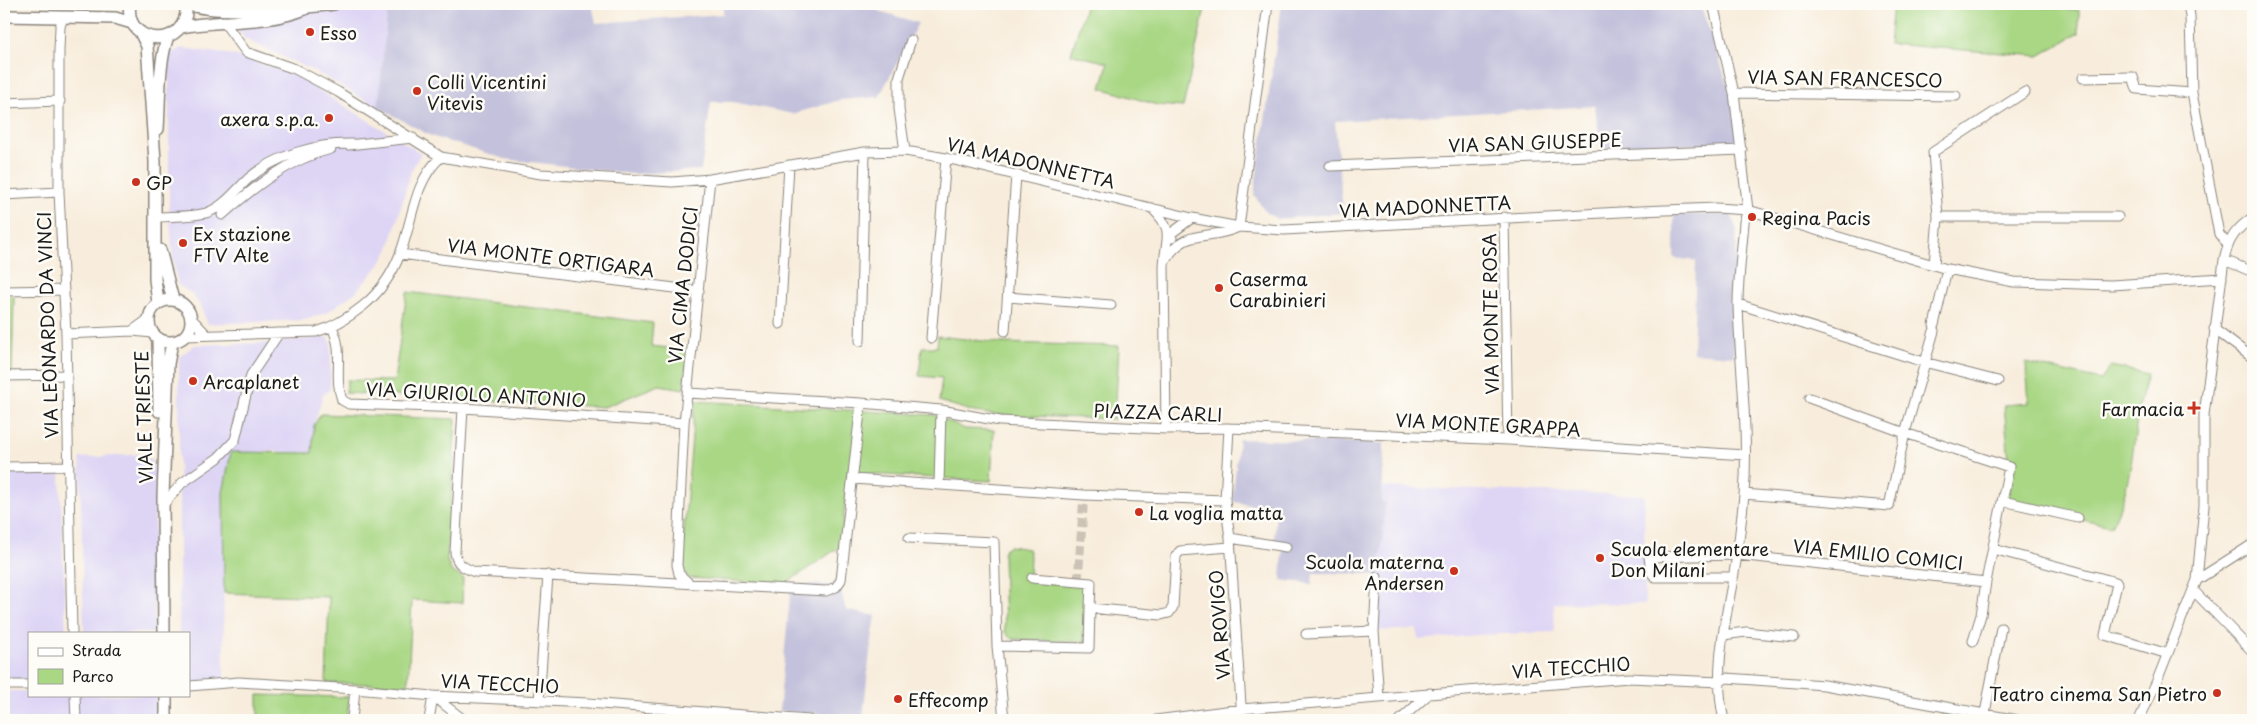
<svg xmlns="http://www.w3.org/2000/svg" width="2257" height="724" font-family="'Playpen Sans',sans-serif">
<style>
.built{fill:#ded5f5}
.industrial{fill:#c3c1db}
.green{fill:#a9d784;stroke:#627a50}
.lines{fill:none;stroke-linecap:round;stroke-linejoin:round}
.minor-tunnel{stroke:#ccc3b6;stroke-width:9;stroke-dasharray:9 4.5;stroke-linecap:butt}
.minor-casing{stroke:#8a847c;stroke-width:11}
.major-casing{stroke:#8a847c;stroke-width:14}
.minor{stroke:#fff;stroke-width:9}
.major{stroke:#fff;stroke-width:11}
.poi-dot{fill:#c8321e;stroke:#fdfcf7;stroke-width:2}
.labels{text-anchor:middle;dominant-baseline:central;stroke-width:5;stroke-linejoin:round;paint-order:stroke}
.poi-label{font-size:18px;fill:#1c1c1c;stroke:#fdfcf7;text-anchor:start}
.street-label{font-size:18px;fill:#1c1c1c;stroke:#fdfcf7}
</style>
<rect width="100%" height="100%" fill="#fdfcf7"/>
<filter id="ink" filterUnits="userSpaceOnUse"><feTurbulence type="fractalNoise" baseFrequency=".02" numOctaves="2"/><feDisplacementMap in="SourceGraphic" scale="10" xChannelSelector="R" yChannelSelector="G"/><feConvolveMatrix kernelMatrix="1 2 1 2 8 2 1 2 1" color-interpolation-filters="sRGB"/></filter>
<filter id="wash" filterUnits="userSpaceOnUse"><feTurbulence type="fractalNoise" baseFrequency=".0096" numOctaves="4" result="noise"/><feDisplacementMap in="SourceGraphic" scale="20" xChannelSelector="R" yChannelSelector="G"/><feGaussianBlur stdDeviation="1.12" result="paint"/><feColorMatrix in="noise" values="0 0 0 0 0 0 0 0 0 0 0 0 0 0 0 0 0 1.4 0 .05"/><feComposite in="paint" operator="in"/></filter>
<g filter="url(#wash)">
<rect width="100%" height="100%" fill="#f8eddc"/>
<path class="built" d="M388 4 378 107 316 72 245 39 233 23 292 13Z
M182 48 234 55 293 74 421 153 411 171 389 249 381 263 356 292 326 313 305 320 208 324 200 305 191 293 178 285 173 260 169 206V54Z
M328 337 331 343 330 389 323 395 314 425 313 453 276 451 231 453 223 493 224 679 189 683V633H179V357L195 345 269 343Z
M147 454 154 466 155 477 154 633H84L80 458Z
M60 471 66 633H29V680H4V472Z
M1383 487 1644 495 1645 604 1554 603 1555 632 1478 635 1418 640 1417 629 1377 631 1379 568 1386 503 1382 502Z
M4 691H29V695H157V720H4Z"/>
<path class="industrial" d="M388 4H592L596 23 723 14V4H857L918 23 879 97 840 100 793 114 733 102H711L701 170 633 174 505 159 431 136 378 107Z
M1282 4H1700L1731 93 1739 143 1601 149 1595 106 1335 121 1343 213 1277 219 1266 212 1254 195Z
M1674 215H1731L1737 229 1734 356 1693 353 1696 261 1674 258Z
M1239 439 1384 443 1382 502H1386L1379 576 1368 574 1313 573 1312 584 1281 580 1283 548 1274 546 1276 510 1234 502 1233 495Z
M838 579 846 610 876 616 870 652 863 717 779 711 791 584 831 585Z"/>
<path class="green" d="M1086 4H1206L1183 107 1157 105 1101 88 1108 63 1071 54Z
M1890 4H2039L2040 7 2079 10V33L2039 56 1889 44 1893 4Z
M407 292 653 323 651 346 688 350 684 389 659 385 604 407 346 393 347 380 394 381Z
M4 296H14L12 376H4Z
M938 336 1002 343 1119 346 1115 419 998 415 974 412 939 401 942 378 919 376 922 347H937Z
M2026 363 2101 380 2111 366 2147 374C2144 387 2139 400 2138 413 2132 452 2131 490 2111 526L2044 512 2008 501 2016 463 2009 461 2004 405 2029 403Z
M695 401 934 415 965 429 994 430 991 481 848 473 841 546 785 584 689 578 681 568Z
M321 414 456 419 447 560 451 571 463 578 462 603 412 600 408 685 326 683 329 597 224 593 223 493 231 452 312 453 314 425Z
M1010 546 1028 549 1030 555 1029 582 1086 585 1089 589 1087 642 1015 639 1009 637 1005 632 1003 553 1005 548Z
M258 695 349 697 347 720H258Z
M1943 709 1998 720H1937Z"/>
</g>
<g filter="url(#ink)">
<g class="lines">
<path class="minor-tunnel" d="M1078 581 1084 495"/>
<defs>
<path id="minor" d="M1713 4 1734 93 1748 210 1744 222C1742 250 1738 278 1738 305 1740 369 1749 431 1744 495 1742 515 1740 535 1737 555 1729 609 1711 666 1724 720
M2188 4 2190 16 2192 93 2219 234 2227 244
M63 17 60 27 59 50V192L66 334 72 633
M223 21 246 52 295 69 338 92 441 157 541 174 672 182 710 179 865 152 905 151 946 158 1192 218 1239 227 1284 230 1640 211 1716 208 1748 210 1947 269 2014 282 2111 285 2222 278
M2083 78 2133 77 2137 89 2192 93
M1734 93 1956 96
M4 103 60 101
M348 145 413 138
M905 151 899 109V78L911 40
M1330 166 1742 150
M4 195 59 192
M1152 208C1176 232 1165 237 1164 267L1166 429
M222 215C254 187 289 159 331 149
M156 217C173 216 191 217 206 213 223 208 236 190 248 179 276 155 317 143 353 144
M1504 217 1508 440
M1938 217H2118
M1172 238 1169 235 1192 218
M400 254 699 291
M2224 260 2253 272
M1165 261C1186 226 1207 242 1239 227L1268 4
M1934 265 1938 217 1933 152 2025 92
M4 291 62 290
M1008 297 1111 305
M1738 304 1924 362 1998 381
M191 318 207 335
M780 324 789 165
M1934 325 1947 269
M332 327C345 353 333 376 342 400L349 404 463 408 684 423
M2214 329 2253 358
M132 331 149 319
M1005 331 1016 175
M66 334 132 331 153 333
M185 336 316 332C334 327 348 318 363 306 380 292 392 275 400 254 413 221 413 182 441 157
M931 338 946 158
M860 341 865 152
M4 376 67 375
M688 393 861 403 941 410 1000 421 1166 429 1229 428 1508 440 1745 455
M463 408 455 552C456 564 464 568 475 572L826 591 836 587 841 580 861 403
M1229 428 1225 500 1230 538 1242 720
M4 467 68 466
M853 479 1084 495 1225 500
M939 484 941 410
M1744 494 1889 506 1905 433 1934 331
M2003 501 2078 518
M162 506 182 483 218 458 235 440 251 375 279 333
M909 538 994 542 997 646 1004 720
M1230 538 1286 547
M1993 549 2116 582 2117 584 2105 635 2168 654
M1377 577 1374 631 1379 698
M1733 577H1655L1651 572 1649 557 1737 555 1986 582 2009 467 1905 433 1809 398
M1032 578 1091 583 1090 608
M2197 580 2253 544
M690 584 679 574 677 565 684 423 710 179
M2193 590 2253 652
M1306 634 1374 631
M1723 635 1746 632 1794 637
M1973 641 1981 615 1986 582
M997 646 1089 648 1090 608 1161 615 1169 613 1173 607 1176 556 1180 551 1230 547
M4 685H29
M189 686 239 682 355 689 433 696 588 703 809 720
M75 695 76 720
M539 701 548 575
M1985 713 2001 628
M352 720 355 689
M429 720 433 696 464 720
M1156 720 1241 709 1629 678 1720 682 1726 678 1824 685 2018 720
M1400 720 1430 693
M2139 720 2156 683 2197 580 2204 506V415L2224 260C2228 239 2236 229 2253 217"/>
<path id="major" d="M130 4C123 48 191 50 186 4
M188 4C214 15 303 8 334 4
M4 16 115 18 132 23
M181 27C221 19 266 25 305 9
M140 32 147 46 148 59 155 161V279L158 303
M158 129C160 99 158 65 168 36
M160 250 173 300
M149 321a21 21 0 1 1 42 0a21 21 0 1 1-42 0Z
M158 338 159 411
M164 633 163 496 168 364 172 342
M166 695V720"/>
</defs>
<use href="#minor" class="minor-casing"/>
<use href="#major" class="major-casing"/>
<use href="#minor" class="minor"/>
<use href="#major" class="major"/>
</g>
</g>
<g class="poi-dot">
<circle cx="310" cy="32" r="5"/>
<circle cx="417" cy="91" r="5"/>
<circle cx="329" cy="118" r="5"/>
<circle cx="136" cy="182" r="5"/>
<circle cx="1752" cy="217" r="5"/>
<circle cx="183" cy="243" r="5"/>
<circle cx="1219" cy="288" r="5"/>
<circle cx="193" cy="381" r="5"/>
<path d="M2191.5 400.5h5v5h5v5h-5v5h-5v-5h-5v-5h5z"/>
<circle cx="1139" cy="512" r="5"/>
<circle cx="1600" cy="558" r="5"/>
<circle cx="1454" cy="571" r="5"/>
<circle cx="2217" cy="693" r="5"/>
<circle cx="898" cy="699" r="5"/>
</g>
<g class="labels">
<g class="poi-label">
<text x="320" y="32">Esso</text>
<text x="427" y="81">Colli Vicentini<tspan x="427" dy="21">Vitevis</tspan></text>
<text x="319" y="118" text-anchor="end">axera s.p.a.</text>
<text x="146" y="182">GP</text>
<text x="1762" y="217">Regina Pacis</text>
<text x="193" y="233">Ex stazione<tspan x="193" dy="21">FTV Alte</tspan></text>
<text x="1229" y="278">Caserma<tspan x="1229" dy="21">Carabinieri</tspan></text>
<text x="203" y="381">Arcaplanet</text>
<text x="2184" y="408" text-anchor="end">Farmacia</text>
<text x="1149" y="512">La voglia matta</text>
<text x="1610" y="548">Scuola elementare<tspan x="1610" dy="21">Don Milani</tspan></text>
<text x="1444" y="561" text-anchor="end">Scuola materna<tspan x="1444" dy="21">Andersen</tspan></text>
<text x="2207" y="693" text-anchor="end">Teatro cinema San Pietro</text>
<text x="908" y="699">Effecomp</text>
</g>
<g class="street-label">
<text transform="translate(1845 78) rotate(1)">VIA SAN FRANCESCO</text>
<text transform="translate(1535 142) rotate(-2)">VIA SAN GIUSEPPE</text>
<text transform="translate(1031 162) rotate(13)">VIA MADONNETTA</text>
<text transform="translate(1425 206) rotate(-3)">VIA MADONNETTA</text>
<text transform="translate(551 257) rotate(7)">VIA MONTE ORTIGARA</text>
<text transform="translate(682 285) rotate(-84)">VIA CIMA DODICI</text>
<text transform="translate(1490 314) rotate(-91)">VIA MONTE ROSA</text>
<text transform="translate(47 325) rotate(-92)">VIA LEONARDO DA VINCI</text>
<text transform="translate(476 394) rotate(3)">VIA GIURIOLO ANTONIO</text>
<text transform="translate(1158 412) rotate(2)">PIAZZA CARLI</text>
<text transform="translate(143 417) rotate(-92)">VIALE TRIESTE</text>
<text transform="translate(1488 424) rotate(3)">VIA MONTE GRAPPA</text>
<text transform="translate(1878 554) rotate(6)">VIA EMILIO COMICI</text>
<text transform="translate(1219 625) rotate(-94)">VIA ROVIGO</text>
<text transform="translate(1571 667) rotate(-4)">VIA TECCHIO</text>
<text transform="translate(500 683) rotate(3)">VIA TECCHIO</text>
</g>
</g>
<rect width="2257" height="724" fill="none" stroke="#fdfcf7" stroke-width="20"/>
<rect x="28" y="632" width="162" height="65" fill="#fdfcf7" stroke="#a3a29f"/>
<rect x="38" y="648" width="25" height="8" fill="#ffffff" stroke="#a3a29f"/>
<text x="72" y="656" font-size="15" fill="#1c1c1c">Strada</text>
<rect x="38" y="669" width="25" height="15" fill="#a9d784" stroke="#a3a29f"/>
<text x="72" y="682" font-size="15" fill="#1c1c1c">Parco</text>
</svg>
